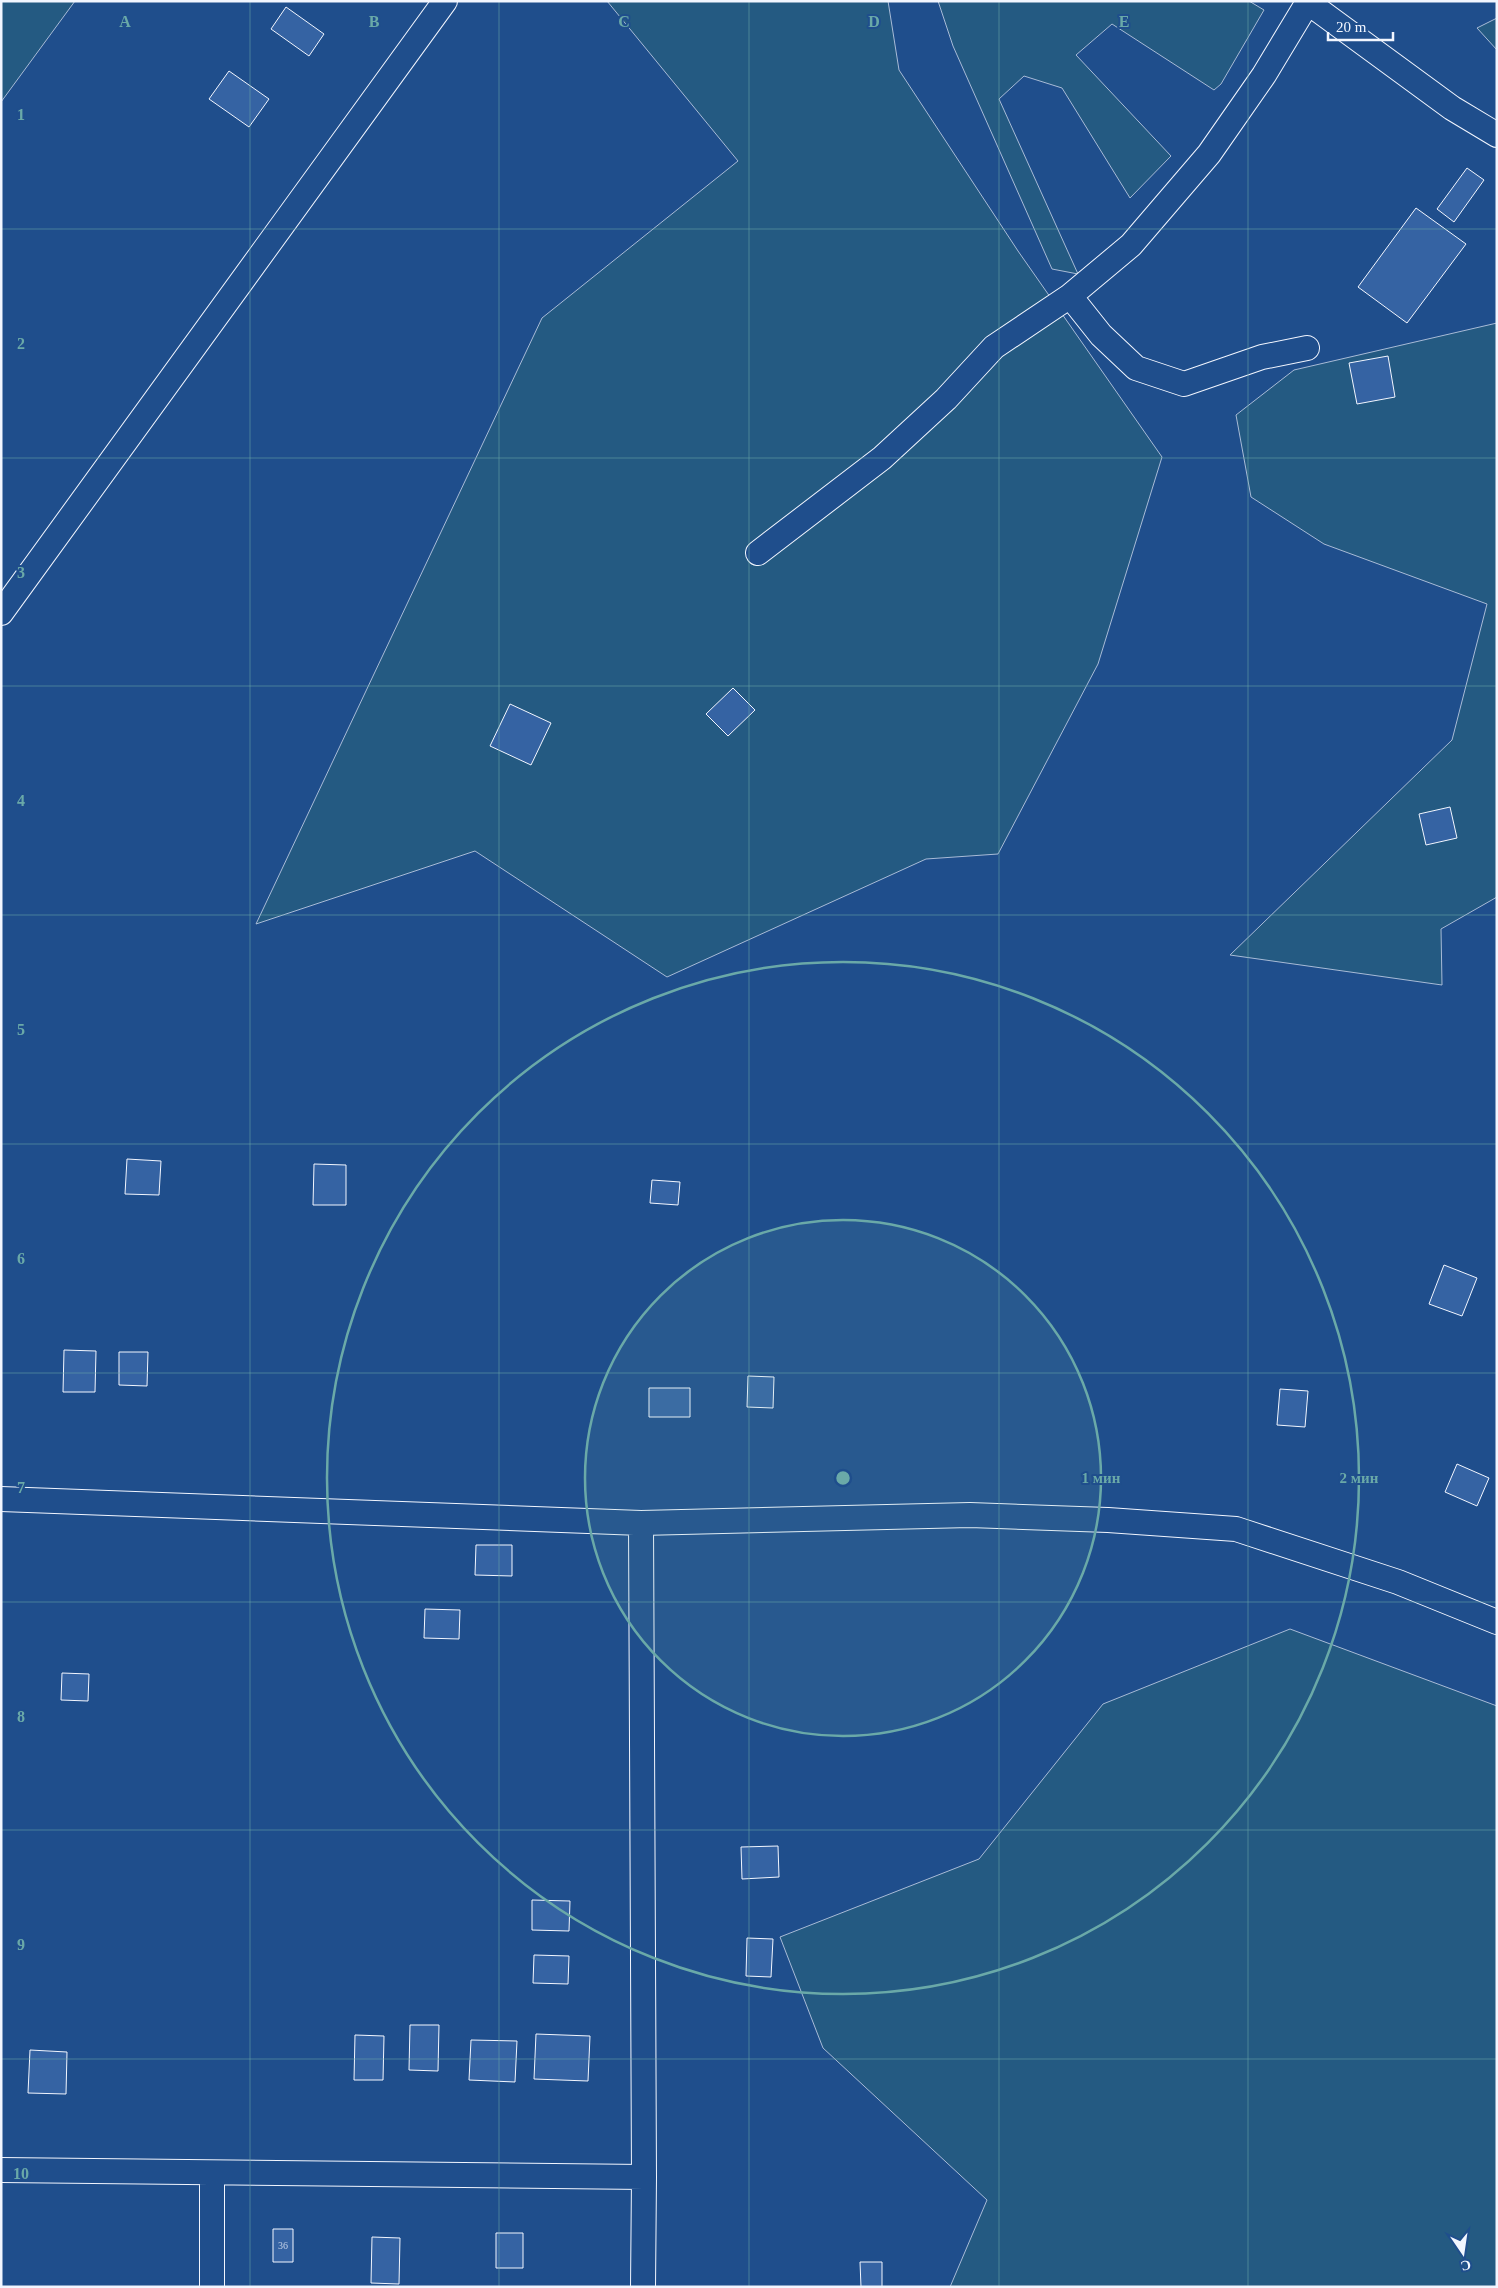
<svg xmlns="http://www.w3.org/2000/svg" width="1498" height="2288" font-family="Georgia,serif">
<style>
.green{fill:#245a82;stroke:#a8bbd7}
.building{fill:#3563a3;stroke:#f2f6ff}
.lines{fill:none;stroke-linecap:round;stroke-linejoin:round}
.minor-casing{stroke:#f2f6ff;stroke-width:26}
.minor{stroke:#1f4e8c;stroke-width:24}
.grid{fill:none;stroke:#6aa9a8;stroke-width:1;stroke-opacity:0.55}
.ring{fill:none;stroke:#6aa9a8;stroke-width:2.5}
.labels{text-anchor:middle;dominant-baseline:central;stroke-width:4;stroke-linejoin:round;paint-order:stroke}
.number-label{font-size:10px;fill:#c3d1e8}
.grid-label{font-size:16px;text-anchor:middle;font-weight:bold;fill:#6aa9a8;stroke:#1f4e8c;stroke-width:4;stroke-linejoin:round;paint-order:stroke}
.centre{fill:#6aa9a8;stroke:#1f4e8c;stroke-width:2.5}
.ring-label{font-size:15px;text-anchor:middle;font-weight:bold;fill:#6aa9a8;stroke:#1f4e8c;stroke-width:4;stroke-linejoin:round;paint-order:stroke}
</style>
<rect width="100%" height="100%" fill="#1f4e8c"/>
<path class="green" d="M1 1H75L1 102Z
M607 1H888L899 70 1018 251 1162 457 1098 664 998 854 926 859 667 977 475 851 256 924 542 318 738 161Z
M938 1H1249L1264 10 1221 84 1214 90 1112 24 1076 55 1171 156 1130 198 1062 88 1024 76 999 99 1078 274 1052 269 953 46Z
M1497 18V50L1477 28Z
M1497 323V897L1441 929 1442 985 1230 955 1452 740 1487 604 1324 544 1251 497 1236 415 1294 370Z
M1290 1629 1497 1706V2287H950L987 2200 823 2048 780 1937 979 1859 1103 1704Z"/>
<path class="building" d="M286 7 324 34 309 56 271 29Z
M229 71 269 99 249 127 209 99Z
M1467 168 1484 180 1454 222 1437 209Z
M1416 208 1466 244 1407 323 1358 287Z
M1388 356 1395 397 1357 404 1349 363Z
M733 688 755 710 728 736 706 714Z
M510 704 551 723 531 765 490 746Z
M1450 807 1457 838 1426 845 1419 814Z
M127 1159 161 1161 159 1195 125 1194Z
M314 1164 346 1165V1205H313Z
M652 1180 680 1182 678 1205 650 1203Z
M1444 1265 1477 1278 1462 1316 1429 1304Z
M64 1350 96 1351 95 1392H63Z
M119 1352H148L147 1386 119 1385Z
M748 1376 774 1377 773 1408 747 1407Z
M649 1388H690V1417H649Z
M1280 1389 1308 1391 1305 1427 1277 1425Z
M1457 1464 1489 1478 1477 1506 1445 1492Z
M476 1545H512V1576L475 1575Z
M425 1609 460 1610 459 1639 424 1638Z
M62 1673 89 1674 88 1701 61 1700Z
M778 1846 779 1877 742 1879 741 1847Z
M532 1900 570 1901 569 1931 532 1930Z
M747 1938 773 1939 771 1977 746 1976Z
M534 1955 569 1956 568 1984 533 1983Z
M410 2025H439L438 2071 409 2070Z
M536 2034 590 2036 588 2081 534 2079Z
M355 2035 384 2036 383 2080H354Z
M471 2040 517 2041 515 2082 469 2080Z
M30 2050 67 2052 66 2094 28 2093Z
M273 2229H293V2262H273Z
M496 2233H523V2268H496Z
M372 2237 400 2238 399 2284 371 2283Z
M860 2262H882V2287H861Z"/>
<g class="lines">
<defs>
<path id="minor" d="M1306 1 1452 108 1497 135
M1070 296 1101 335 1136 368 1184 384 1262 357 1307 348
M758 553 882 458 946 399 994 347 1070 296 1131 245 1209 154 1264 75 1308 2
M1 613 445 1
M1 1499 641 1523 970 1515 1108 1520 1236 1529 1398 1582 1497 1622
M641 1523 644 2177 643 2287
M1 2170 644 2177
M212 2173V2287"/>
</defs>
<use href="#minor" class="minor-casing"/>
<use href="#minor" class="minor"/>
</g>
<path class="grid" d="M250 1V2287M499 1V2287M749 1V2287M999 1V2287M1248 1V2287M1 229H1497M1 458H1497M1 686H1497M1 915H1497M1 1144H1497M1 1373H1497M1 1602H1497M1 1830H1497M1 2059H1497"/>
<circle cx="843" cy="1478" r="258" fill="#6aa9a8" fill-opacity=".12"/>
<g class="ring">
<circle cx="843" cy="1478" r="258"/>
<circle cx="843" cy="1478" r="516"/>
</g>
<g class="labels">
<g class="number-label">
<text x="283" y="2245">36</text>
</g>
</g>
<g class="grid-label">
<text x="125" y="27">A</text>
<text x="374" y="27">B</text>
<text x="624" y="27">C</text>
<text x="874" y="27">D</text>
<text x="1124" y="27">E</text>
<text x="21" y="120">1</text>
<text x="21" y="349">2</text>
<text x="21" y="578">3</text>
<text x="21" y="806">4</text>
<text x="21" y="1035">5</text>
<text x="21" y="1264">6</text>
<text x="21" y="1493">7</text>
<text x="21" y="1722">8</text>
<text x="21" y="1950">9</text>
<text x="21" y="2179">10</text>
</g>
<circle cx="843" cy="1478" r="8" class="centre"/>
<g class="ring-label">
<text x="1101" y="1483">1 мин</text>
<text x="1359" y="1483">2 мин</text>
</g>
<rect width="1498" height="2288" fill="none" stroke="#f2f6ff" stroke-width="5"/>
<g transform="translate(1463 2253) rotate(167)" stroke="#1f4e8c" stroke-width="4" paint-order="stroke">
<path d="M0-4L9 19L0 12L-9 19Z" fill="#f2f6ff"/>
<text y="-8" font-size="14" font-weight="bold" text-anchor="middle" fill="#f2f6ff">С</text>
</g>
<path d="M1328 32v8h65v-8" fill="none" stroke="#f2f6ff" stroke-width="2.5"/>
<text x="1336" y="32" font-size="15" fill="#f2f6ff" stroke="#1f4e8c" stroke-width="4" paint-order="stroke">20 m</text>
</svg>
